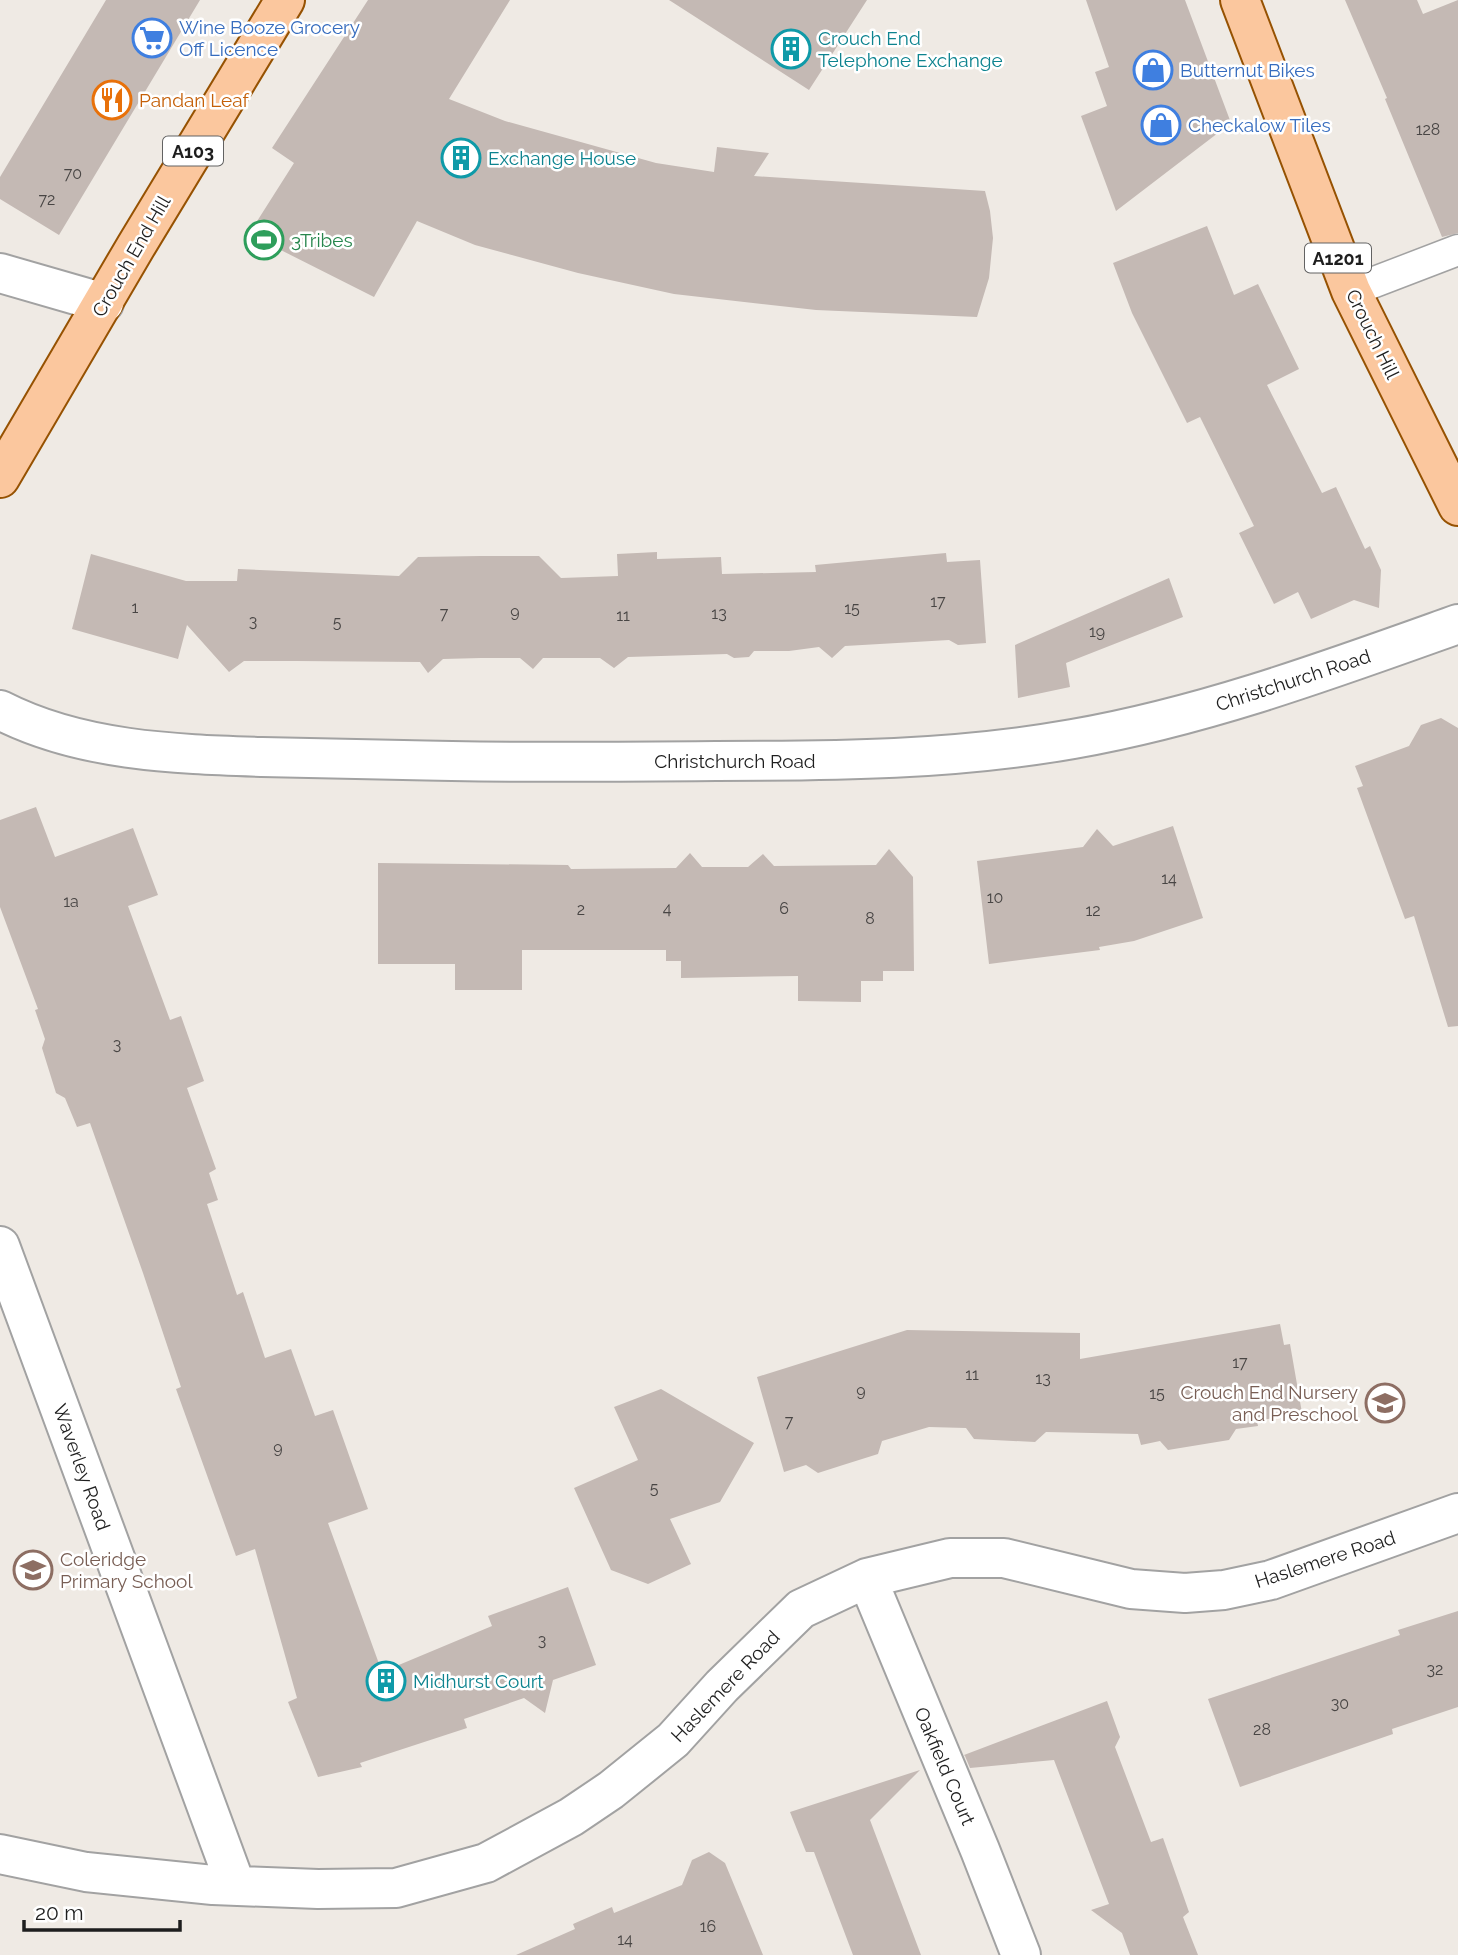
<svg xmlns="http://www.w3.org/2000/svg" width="1458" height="1955" font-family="Raleway,sans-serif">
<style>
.building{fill:#c4b9b4}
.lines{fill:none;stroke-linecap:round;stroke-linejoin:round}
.service-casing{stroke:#a2a2a2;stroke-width:33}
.minor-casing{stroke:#a2a2a2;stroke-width:42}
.primary-casing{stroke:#965202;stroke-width:42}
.service{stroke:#fff;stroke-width:30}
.minor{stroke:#fff;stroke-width:38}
.primary{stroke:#fbc79e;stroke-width:38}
.labels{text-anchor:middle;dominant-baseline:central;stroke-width:5;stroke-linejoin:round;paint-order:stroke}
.number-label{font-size:16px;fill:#484544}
.shield{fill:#fff;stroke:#626262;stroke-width:2}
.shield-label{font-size:18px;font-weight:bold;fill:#1e1e1e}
.shop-label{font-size:19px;fill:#366cbe;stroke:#fff;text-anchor:start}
.culture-label{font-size:19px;fill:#0d838f;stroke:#fff;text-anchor:start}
.food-label{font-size:19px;fill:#c56008;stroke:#fff;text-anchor:start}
.leisure-label{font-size:19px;fill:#27864d;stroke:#fff;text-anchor:start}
.street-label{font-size:19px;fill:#1e1e1e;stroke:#fff}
.education-label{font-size:19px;fill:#785e54;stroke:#fff;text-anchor:end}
</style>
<rect width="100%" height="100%" fill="#efeae4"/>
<path class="building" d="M106 0H200L59 235 0 199V177Z
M368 0H510L449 99 505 121 656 163 714 172 717 147 769 153 754 176 985 191 990 211 993 238 989 278 977 317 816 310 674 294 578 273 475 245 417 221 374 297 249 234 294 163 272 148Z
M669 0H867L809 90Z
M1086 0H1185L1231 123 1116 211 1081 116 1107 106 1095 72 1109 67Z
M1345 0H1417L1423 14 1458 0V233L1442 237 1385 99 1387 98Z
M1207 226 1234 295 1258 284 1299 369 1267 385 1322 493 1336 487 1365 549 1370 546 1381 570 1379 608 1354 600 1311 619 1298 592 1274 604 1239 533 1254 526 1200 417 1187 423 1132 313 1113 263Z
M657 552V559L721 557 722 574 816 572 815 565 946 553 947 562 980 560 986 643 958 645 949 640 845 646 832 658 819 647 789 651H754L749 657 734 658 727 654 628 657 614 668 600 658H543L533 669 520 658H481L443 659 428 673 420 662 297 661H244L229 672 187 625 178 659 72 629 91 554 186 581H237L238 569 399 576 418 557 480 556H539L561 578 618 576 617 554Z
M1169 578 1183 617 1066 663 1070 687 1018 698 1015 645Z
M1441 718 1458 728V1026L1448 1027 1414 916 1405 919 1357 788 1363 786 1355 766 1409 746 1421 725Z
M36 807 55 857 133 828 158 895 128 906 170 1020 181 1016 204 1081 187 1088 216 1169 209 1173 218 1200 207 1204 237 1295 243 1292 265 1358 291 1349 315 1416 333 1410 368 1509 328 1523 382 1672 492 1626 488 1616 568 1587 596 1665 553 1680 545 1713 524 1698 464 1719 467 1728 360 1763 362 1767 318 1777 288 1702 297 1698 255 1549 236 1556 176 1389 181 1387 143 1273 90 1123 77 1127 65 1098 56 1093 42 1048 45 1039 35 1010 38 1009 0 907V820Z
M1173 826 1203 918 1134 941 1099 947 1100 950 989 964 977 861 1083 847 1097 829 1113 846Z
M889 849 913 877 914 971H883V981H861V1002L798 1001V976L681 978V961H666V950H522V990H455V964H378V863L568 865 571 869 676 868 690 853 702 867H748L763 854 774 866 876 865Z
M1280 1324 1284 1345 1290 1344 1302 1413 1257 1421 1258 1426 1236 1429 1229 1440 1168 1450 1160 1441 1141 1445 1138 1434 1046 1432 1035 1442 974 1439 966 1428 929 1427 882 1441 878 1454 843 1465 818 1473 806 1465 784 1472 757 1377 907 1330 1080 1333V1359Z
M661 1389 754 1443 720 1502 670 1519 691 1564 648 1584 611 1570 574 1488 638 1460 614 1407Z
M1458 1611V1707L1392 1729 1393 1734 1240 1787 1208 1699 1400 1635 1398 1630Z
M1107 1701 1120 1737 1115 1747 1151 1842 1163 1838 1189 1912 1183 1917 1198 1955H1130L1122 1933 1091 1910 1109 1904 1054 1760 970 1768 965 1756 964 1755Z
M920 1770 870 1820 921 1955H853L814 1852H806L790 1812Z
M709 1852 725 1863 763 1955H516L575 1929 573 1924 612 1907 614 1913 682 1885 692 1860Z"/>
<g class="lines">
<defs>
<path id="service" d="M1351 291 1458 250"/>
<path id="minor" d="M0 273 104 303
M0 710C80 751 173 754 262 757 309 758 356 759 403 760 508 763 612 762 716 761 836 761 954 760 1073 739 1205 716 1332 669 1458 624
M0 1246 236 1886
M867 1578 980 1850 1021 1955
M0 1854 86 1872 213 1885 318 1889 396 1888 486 1863 571 1817 611 1790 673 1740 722 1686 801 1609 867 1578 950 1558H1004L1131 1589 1185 1593 1224 1590 1271 1580 1458 1513"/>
<path id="primary" d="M1240 0 1351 291 1458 506
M0 478 136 246 285 0"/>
</defs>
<use href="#service" class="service-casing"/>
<use href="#minor" class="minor-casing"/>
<use href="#primary" class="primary-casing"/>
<use href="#service" class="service"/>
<use href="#minor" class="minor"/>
<use href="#primary" class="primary"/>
</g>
<defs>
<symbol id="supermarket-ring" viewBox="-11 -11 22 22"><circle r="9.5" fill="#fff" stroke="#3f7fe0" stroke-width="1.5"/><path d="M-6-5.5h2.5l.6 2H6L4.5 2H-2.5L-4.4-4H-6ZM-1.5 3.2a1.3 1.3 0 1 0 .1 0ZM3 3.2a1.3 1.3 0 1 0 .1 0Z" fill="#3f7fe0"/></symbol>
<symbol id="building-ring" viewBox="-11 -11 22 22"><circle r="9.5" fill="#fff" stroke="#0f9aa8" stroke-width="1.5"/><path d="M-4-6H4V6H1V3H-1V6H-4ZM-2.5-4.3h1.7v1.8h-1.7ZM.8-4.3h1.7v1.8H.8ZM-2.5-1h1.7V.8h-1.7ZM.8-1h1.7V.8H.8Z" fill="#0f9aa8"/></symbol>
<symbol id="shop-ring" viewBox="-11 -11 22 22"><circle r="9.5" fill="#fff" stroke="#3f7fe0" stroke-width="1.5"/><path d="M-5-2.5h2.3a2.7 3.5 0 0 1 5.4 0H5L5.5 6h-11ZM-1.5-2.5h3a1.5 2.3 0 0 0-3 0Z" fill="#3f7fe0"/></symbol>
<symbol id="restaurant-ring" viewBox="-11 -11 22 22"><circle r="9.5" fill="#fff" stroke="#e8710a" stroke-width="1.5"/><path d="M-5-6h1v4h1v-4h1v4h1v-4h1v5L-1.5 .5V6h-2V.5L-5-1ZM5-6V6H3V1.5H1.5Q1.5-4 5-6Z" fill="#e8710a"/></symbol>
<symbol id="stadium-ring" viewBox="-11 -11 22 22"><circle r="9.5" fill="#fff" stroke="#2e9e5b" stroke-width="1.5"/><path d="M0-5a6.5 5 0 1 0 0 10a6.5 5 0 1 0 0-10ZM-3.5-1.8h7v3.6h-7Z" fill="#2e9e5b"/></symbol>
<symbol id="school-ring" viewBox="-11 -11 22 22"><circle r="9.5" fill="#fff" stroke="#8d6e63" stroke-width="1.5"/><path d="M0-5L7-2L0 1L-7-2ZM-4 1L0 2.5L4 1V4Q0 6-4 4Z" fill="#8d6e63"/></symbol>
</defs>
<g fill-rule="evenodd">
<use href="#supermarket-ring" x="130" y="16" width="44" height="44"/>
<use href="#building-ring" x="769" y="27" width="44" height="44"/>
<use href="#shop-ring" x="1131" y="48" width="44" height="44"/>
<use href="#restaurant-ring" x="90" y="78" width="44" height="44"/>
<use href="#shop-ring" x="1139" y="103" width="44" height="44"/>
<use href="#building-ring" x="439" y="136" width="44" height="44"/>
<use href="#stadium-ring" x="242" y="218" width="44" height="44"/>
<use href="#school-ring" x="1363" y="1381" width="44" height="44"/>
<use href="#school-ring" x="11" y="1548" width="44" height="44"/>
<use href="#building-ring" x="364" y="1659" width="44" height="44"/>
</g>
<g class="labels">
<g class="number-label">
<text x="1428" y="129">128</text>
<text x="73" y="173">70</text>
<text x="47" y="199">72</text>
<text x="938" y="601">17</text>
<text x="135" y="607">1</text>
<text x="852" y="608">15</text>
<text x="515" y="611">9</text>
<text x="444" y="613">7</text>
<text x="719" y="613">13</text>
<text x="623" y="615">11</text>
<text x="253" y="621">3</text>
<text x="337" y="622">5</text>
<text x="1097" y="631">19</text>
<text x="1169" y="878">14</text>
<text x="995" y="897">10</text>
<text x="71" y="901">1a</text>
<text x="667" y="908">4</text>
<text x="784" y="908">6</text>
<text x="581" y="909">2</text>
<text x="1093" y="910">12</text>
<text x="870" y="918">8</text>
<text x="117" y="1044">3</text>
<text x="1240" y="1362">17</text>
<text x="972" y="1374">11</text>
<text x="1043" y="1378">13</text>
<text x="861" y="1390">9</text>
<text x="1157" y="1393">15</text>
<text x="789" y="1421">7</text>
<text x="278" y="1447">9</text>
<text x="654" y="1488">5</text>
<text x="542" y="1640">3</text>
<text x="1435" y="1669">32</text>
<text x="1340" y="1703">30</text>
<text x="1262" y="1729">28</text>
<text x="708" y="1926">16</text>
<text x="625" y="1939">14</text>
</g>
<g class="shield">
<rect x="163" y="136.5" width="60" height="29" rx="5"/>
<rect x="1305" y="243.5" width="66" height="29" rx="5"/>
</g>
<g class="shield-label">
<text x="193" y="151">A103</text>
<text x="1338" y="258">A1201</text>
</g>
<g class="shop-label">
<text x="179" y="27">Wine Booze Grocery<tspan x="179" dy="22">Off Licence</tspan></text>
<text x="1180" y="70">Butternut Bikes</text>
<text x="1188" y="125">Checkalow Tiles</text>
</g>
<g class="culture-label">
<text x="818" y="38">Crouch End<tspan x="818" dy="22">Telephone Exchange</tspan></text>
<text x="488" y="158">Exchange House</text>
<text x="413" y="1681">Midhurst Court</text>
</g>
<g class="food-label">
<text x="139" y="100">Pandan Leaf</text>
</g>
<g class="leisure-label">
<text x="291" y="240">3Tribes</text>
</g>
<g class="street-label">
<text transform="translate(131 256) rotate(-60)">Crouch End Hill</text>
<text transform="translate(1373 334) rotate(64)">Crouch Hill</text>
<text transform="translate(1293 680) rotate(-18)">Christchurch Road</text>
<text x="735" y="761">Christchurch Road</text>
<text transform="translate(82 1467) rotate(70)">Waverley Road</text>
<text transform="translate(1325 1559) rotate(-18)">Haslemere Road</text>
<text transform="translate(725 1686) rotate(-46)">Haslemere Road</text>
<text transform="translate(945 1766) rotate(67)">Oakfield Court</text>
</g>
<g class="education-label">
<text x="1358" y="1392">Crouch End Nursery<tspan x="1358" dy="22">and Preschool</tspan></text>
<text x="60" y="1559" text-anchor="start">Coleridge<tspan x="60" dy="22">Primary School</tspan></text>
</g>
</g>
<path d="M24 1920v10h156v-10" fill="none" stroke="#1e1e1e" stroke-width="3.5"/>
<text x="35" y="1920" font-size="21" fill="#1e1e1e" stroke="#ffffff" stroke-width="5" paint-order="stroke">20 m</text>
</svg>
